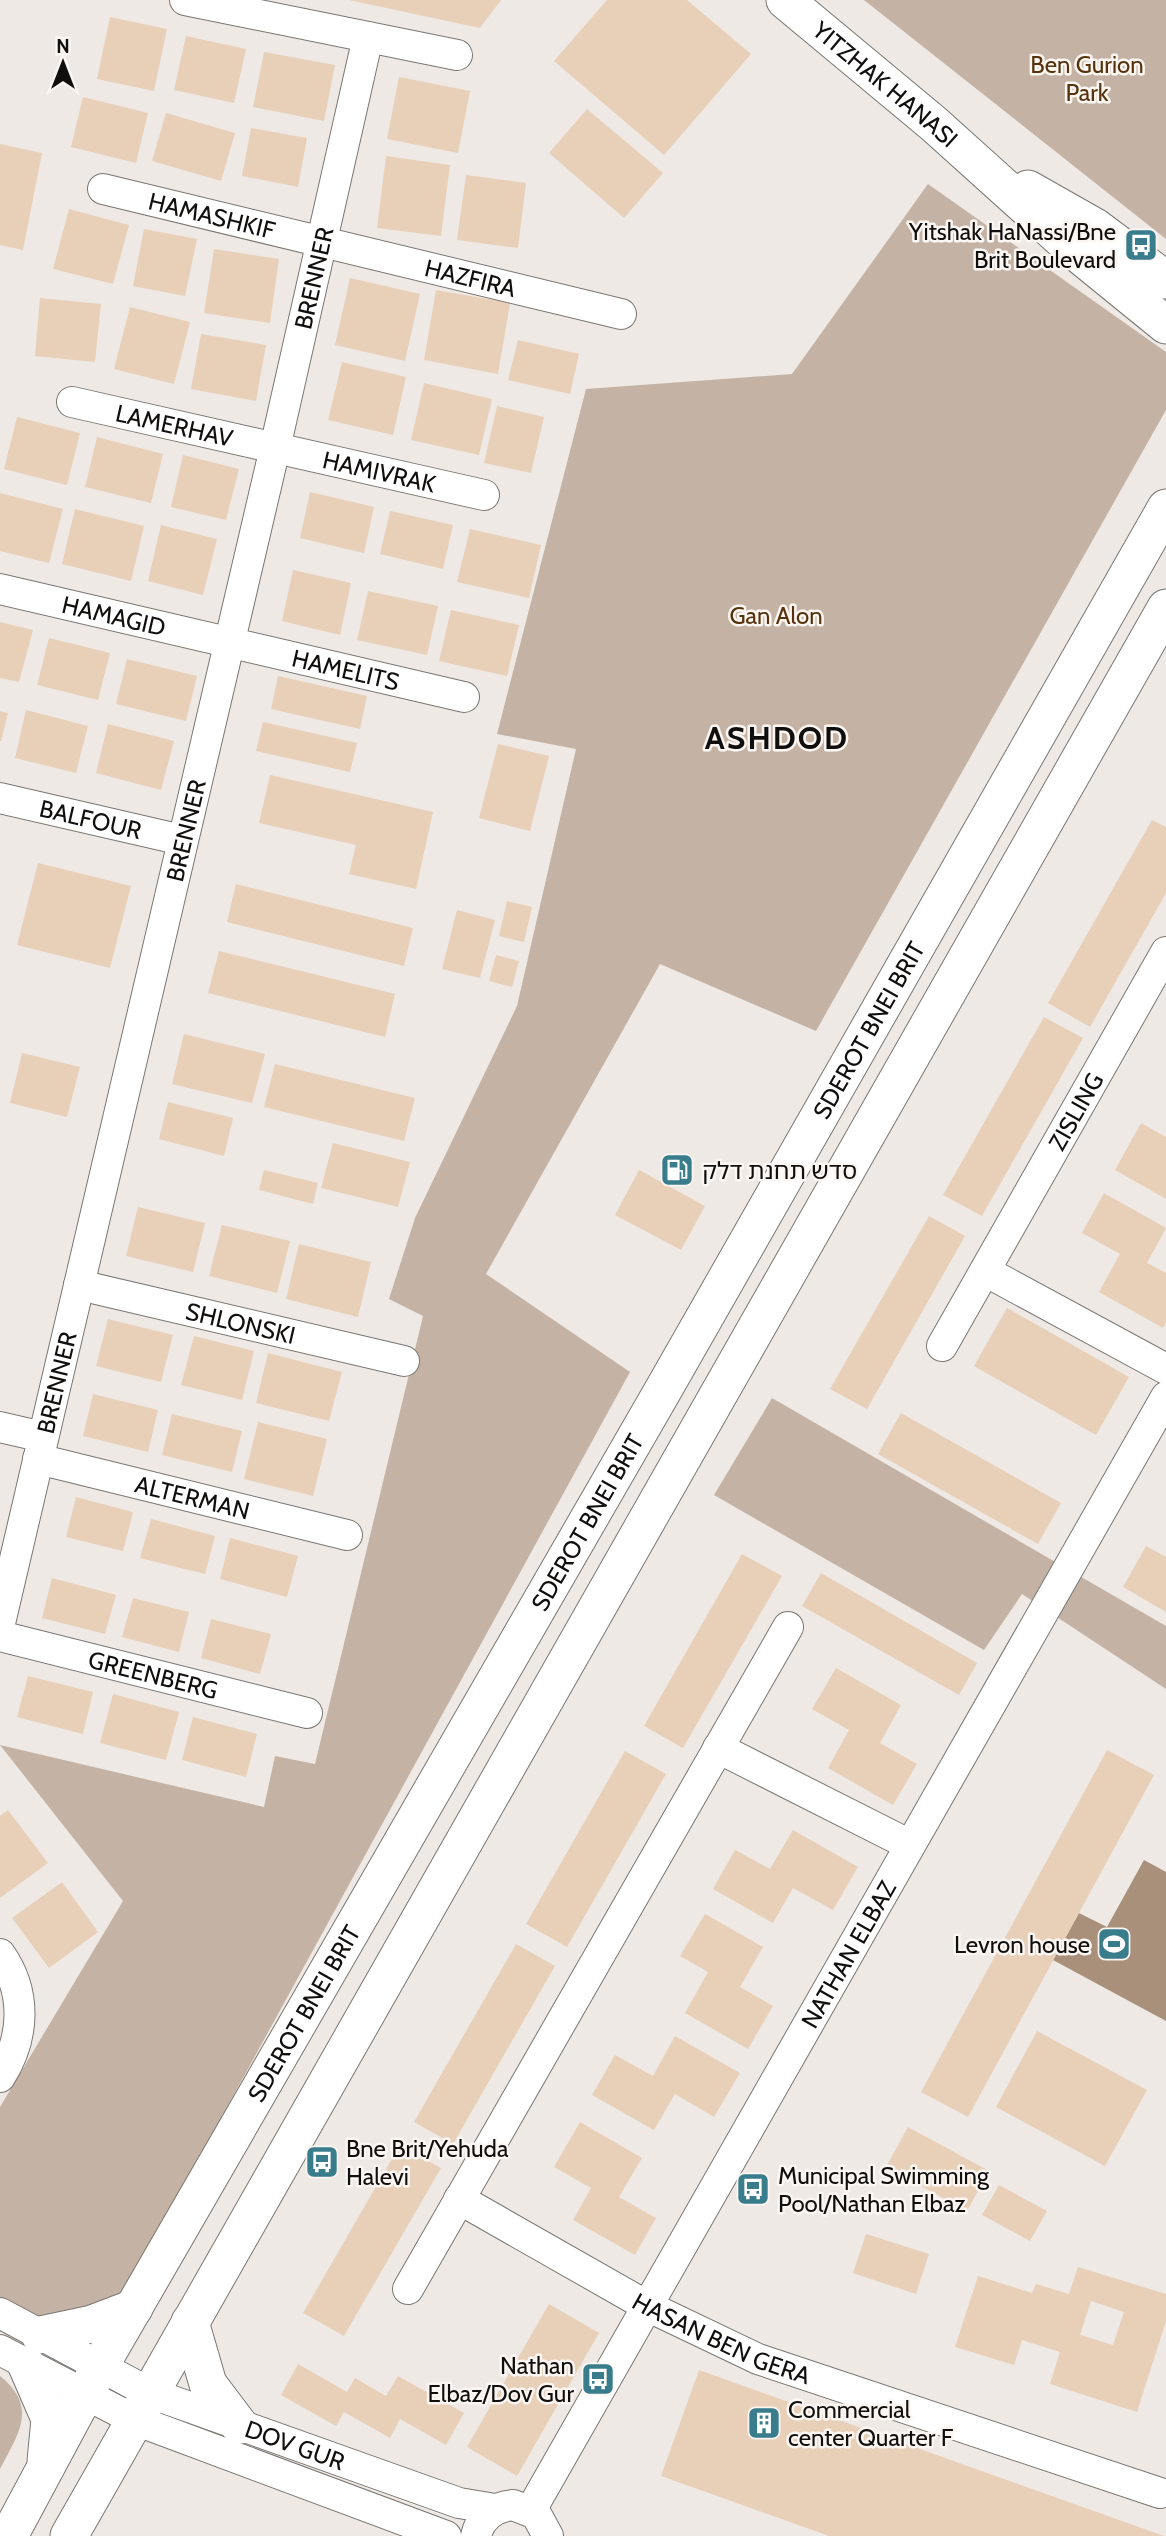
<svg xmlns="http://www.w3.org/2000/svg" width="1166" height="2536" font-family="Cabin,'Noto Sans Hebrew',sans-serif">
<style>
.green{fill:#c4b3a4}
.water{fill:#a8907a}
.building{fill:#e8cfb8;fill-rule:evenodd}
.lines{fill:none;stroke-linecap:round;stroke-linejoin:round}
.minor-casing{stroke:#7a7672;stroke-width:32}
.major-casing{stroke:#7a7672;stroke-width:39}
.minor{stroke:#fff;stroke-width:30}
.major{stroke:#fff;stroke-width:37}
.labels{text-anchor:middle;dominant-baseline:central;stroke-width:5;stroke-linejoin:round;paint-order:stroke}
.park-label{font-size:24px;fill:#56330c;stroke:#fbf6f2}
.street-label{font-size:24px;fill:#110f0e;stroke:#fbf6f2}
.poi-label{font-size:24px;fill:#110f0e;stroke:#fbf6f2;text-anchor:start}
.district-label{font-size:32px;font-weight:bold;letter-spacing:2px;fill:#110f0e;stroke:#fbf6f2}
</style>
<rect width="100%" height="100%" fill="#eee9e5"/>
<path class="green" d="M864 0H1166V239Z
M928 184 1166 352V410L816 1031 660 964 486 1274 630 1372 118 2306 27 2319 0 2301V2107L123 1901 0 1745 264 1807 275 1756 315 1764 423 1316 389 1299 415 1218 517 1006 576 749 497 734 586 389 792 374Z
M772 1398 1166 1626V1689L1022 1594 984 1650 714 1495Z
M0 2376C39 2407 18 2434 0 2469Z"/>
<path class="water" d="M1144 1860 1166 1872V2021L1053 1960 1079 1913 1107 1927Z"/>
<path class="building" d="M349 0H501L480 28Z
M607 0H687L751 54 664 155 554 61Z
M110 17 167 29 154 91 97 79Z
M186 36 246 49 234 103 174 90Z
M264 52 335 65 324 121 253 107Z
M399 77 470 91 458 153 387 139Z
M83 97 148 113 136 163 71 147Z
M587 109 663 173 624 218 549 153Z
M166 113 235 133 221 181 152 161Z
M251 128 307 138 298 187 242 176Z
M0 144 42 153 23 250 0 245Z
M386 156 450 165 441 236 377 228Z
M466 175 526 183 518 248 457 240Z
M69 209 129 225 113 284 53 269Z
M144 229 197 239 185 296 133 286Z
M214 249 279 259 270 323 204 313Z
M350 278 420 294 405 361 335 345Z
M436 290 510 303 498 374 424 360Z
M40 298 101 304 95 362 35 356Z
M130 307 190 322 174 384 114 369Z
M201 334 266 345 256 401 191 389Z
M518 340 579 354 570 394 508 380Z
M342 362 406 377 393 435 328 420Z
M424 383 492 399 479 455 411 440Z
M497 406 544 417 531 473 484 463Z
M17 417 80 433 67 485 4 469Z
M97 437 163 454 151 503 85 487Z
M183 455 239 469 226 520 171 507Z
M310 492 374 507 364 553 300 538Z
M0 493 63 509 49 563 0 551Z
M75 509 144 526 131 581 62 564Z
M390 511 453 525 443 569 380 554Z
M161 525 217 539 203 595 148 581Z
M470 529 541 545 529 598 457 582Z
M293 570 351 583 340 635 282 621Z
M368 591 438 606 427 655 357 640Z
M451 610 519 625 507 676 439 661Z
M0 622 33 630 19 682 0 678Z
M49 638 110 653 98 700 37 685Z
M127 659 197 676 186 721 116 704Z
M278 676 367 696 360 729 271 709Z
M26 710 88 726 76 773 15 758Z
M0 711 8 713 1 741H0Z
M263 722 357 743 350 772 256 751Z
M108 724 174 741 161 790 96 773Z
M498 744 549 756 530 831 479 818Z
M270 775 433 812 416 889 349 874 356 845 259 823Z
M1152 820 1166 827V893L1090 1027 1048 1003Z
M38 863 131 886 110 968 17 945Z
M236 884 413 928 404 966 227 922Z
M507 901 532 907 524 942 499 936Z
M457 910 495 920 480 978 442 969Z
M219 951 395 994 385 1037 208 993Z
M496 955 519 961 512 987 489 981Z
M1044 1017 1083 1038 982 1216 943 1195Z
M184 1034 265 1054 252 1103 172 1084Z
M22 1053 80 1067 67 1117 10 1103Z
M275 1064 415 1098 404 1141 264 1107Z
M168 1102 233 1118 224 1156 159 1139Z
M1141 1123 1166 1137V1199L1115 1170Z
M333 1143 410 1162 398 1207 321 1188Z
M264 1170 318 1183 313 1204 259 1190Z
M639 1170 705 1206 681 1250 615 1215Z
M1104 1193 1166 1228 1147 1263 1166 1273V1322L1163 1328 1099 1292 1120 1254 1082 1233Z
M138 1207 205 1223 193 1272 126 1256Z
M929 1216 965 1236 867 1409 830 1389Z
M222 1225 290 1241 277 1293 209 1276Z
M299 1244 371 1262 358 1317 286 1299Z
M1007 1308 1129 1377 1096 1435 974 1366Z
M108 1319 173 1335 161 1382 96 1366Z
M194 1336 254 1351 242 1400 181 1385Z
M268 1353 342 1372 329 1421 256 1403Z
M93 1394 158 1410 148 1452 83 1436Z
M901 1413 1061 1503 1038 1544 878 1454Z
M172 1414 242 1431 232 1472 162 1455Z
M258 1422 327 1439 313 1496 244 1479Z
M76 1497 133 1512 123 1551 66 1537Z
M151 1519 215 1536 205 1574 140 1558Z
M230 1538 298 1556 287 1597 220 1579Z
M1146 1546 1166 1557V1612L1123 1587Z
M742 1554 782 1576 683 1748 644 1726Z
M821 1573 977 1663 959 1695 802 1606Z
M52 1578 116 1595 105 1634 42 1618Z
M133 1598 189 1612 179 1652 122 1637Z
M211 1619 271 1634 260 1674 201 1658Z
M836 1668 901 1705 880 1743 917 1764 893 1805 828 1768 849 1730 812 1709Z
M28 1676 93 1692 83 1734 17 1717Z
M113 1694 179 1712 166 1760 100 1743Z
M193 1717 257 1734 246 1777 182 1760Z
M1107 1750 1154 1775 968 2117 921 2092Z
M625 1751 666 1774 567 1947 526 1924Z
M8 1810 48 1863 0 1898V1816Z
M793 1830 858 1867 833 1910 793 1888 773 1923 713 1889 735 1850 770 1869Z
M62 1882 98 1932 49 1968 12 1918Z
M705 1914 763 1947 740 1987 773 2006 748 2049 685 2013 708 1972 680 1956Z
M516 1944 555 1966 453 2144 414 2122Z
M1037 2031 1147 2090 1105 2166 996 2107Z
M675 2036 740 2073 714 2117 675 2094 654 2130 592 2095 615 2055 653 2076Z
M580 2122 642 2158 619 2197 656 2218 635 2255 573 2220 591 2188 554 2167Z
M908 2127 989 2171 967 2211 886 2167Z
M400 2145 441 2168 344 2336 303 2313Z
M999 2185 1047 2211 1030 2241 982 2215Z
M866 2234 929 2254 916 2294 853 2273Z
M1078 2267 1166 2294V2321L1137 2412 1050 2384 1060 2352 1022 2340 1014 2365 955 2347 978 2276 1032 2293 1036 2284 1069 2294ZM1091 2301 1124 2312 1113 2345 1080 2335Z
M549 2304 599 2333 517 2476 467 2447Z
M298 2364 347 2392 355 2378 386 2396 398 2376 464 2413 446 2445 400 2419 390 2438 344 2412 336 2426 281 2395Z
M699 2370 1164 2536H829L661 2476Z"/>
<g class="lines">
<defs>
<g id="minor">
<path d="M185 0 457 55"/>
<path id="s1" d="M103 189 621 314"/>
<path id="s2" d="M72 402 484 495"/>
<path id="s3" d="M0 589 464 697"/>
<path id="s4" d="M0 798 182 840"/>
<path d="M985 1271 1166 1369"/>
<path id="s5" d="M79 1285 404 1361"/>
<path id="s6" d="M942 1346 1166 952"/>
<path d="M0 1427 43 1437"/>
<path id="s7" d="M38 1459 347 1535"/>
<path id="s8" d="M0 1623 275 448 368 37"/>
<path id="s9" d="M0 1636 307 1713"/>
<path d="M718 1748 910 1845"/>
<path d="M0 1954C27 1992 25 2038 0 2077"/>
<path id="s10" d="M459 2199 647 2306 758 2359 1160 2493"/>
<path d="M408 2289 788 1627"/>
<path id="s11" d="M0 2313 150 2393 459 2503 495 2509"/>
<path d="M0 2350 135 2420 446 2536"/>
<path id="s12" d="M531 2510 1166 1397"/>
<path d="M476 2536C480 2517 494 2507 513 2505L536 2514 548 2536"/>
</g>
<g id="major">
<path id="s13" d="M785 0 934 124 1075 251 1166 325"/>
<path d="M1028 189 1095 227 1166 280"/>
<path d="M190 2322 208 2384 239 2425"/>
<path d="M40 2335 92 2324 134 2308"/>
<path d="M27 2366 50 2419 46 2461"/>
<path id="s14" d="M9 2536 100 2366 662 1392 1166 508"/>
<path d="M69 2536 1166 608"/>
</g>
</defs>
<use href="#minor" class="minor-casing"/>
<use href="#major" class="major-casing"/>
<use href="#minor" class="minor"/>
<use href="#major" class="major"/>
</g>
<defs>
<symbol id="bus-square" viewBox="-11 -11 22 22"><rect x="-9" y="-9" width="18" height="18" rx="4" fill="#397d8c" stroke="#fbf6f2"/><path d="M-5-6H5V4H4V6H2V4H-2V6H-4V4H-5ZM-3.5-4V0h7V-4ZM-3.5 1.2v1.5H-2V1.2ZM2 1.2v1.5H3.5V1.2Z" fill="#fff"/></symbol>
<symbol id="fuel-square" viewBox="-11 -11 22 22"><rect x="-9" y="-9" width="18" height="18" rx="4" fill="#397d8c" stroke="#fbf6f2"/><path d="M-5.5-6h7V0h2V4h1.3V-2.5L3-4.5l.8-.8L6-3V5H2.5V1h-1V6h-7ZM-4.2-4.7v3.2H.2V-4.7Z" fill="#fff"/></symbol>
<symbol id="stadium-square" viewBox="-11 -11 22 22"><rect x="-9" y="-9" width="18" height="18" rx="4" fill="#397d8c" stroke="#fbf6f2"/><path d="M0-5a6.5 5 0 1 0 0 10a6.5 5 0 1 0 0-10ZM-3.5-1.8h7v3.6h-7Z" fill="#fff"/></symbol>
<symbol id="building-square" viewBox="-11 -11 22 22"><rect x="-9" y="-9" width="18" height="18" rx="4" fill="#397d8c" stroke="#fbf6f2"/><path d="M-4-6H4V6H1V3H-1V6H-4ZM-2.5-4.3h1.7v1.8h-1.7ZM.8-4.3h1.7v1.8H.8ZM-2.5-1h1.7V.8h-1.7ZM.8-1h1.7V.8H.8Z" fill="#fff"/></symbol>
</defs>
<g fill-rule="evenodd">
<use href="#bus-square" x="1122" y="226" width="38" height="38"/>
<use href="#fuel-square" x="658" y="1151" width="38" height="38"/>
<use href="#stadium-square" x="1095" y="1925" width="38" height="38"/>
<use href="#bus-square" x="303" y="2143" width="38" height="38"/>
<use href="#bus-square" x="734" y="2170" width="38" height="38"/>
<use href="#bus-square" x="579" y="2360" width="38" height="38"/>
<use href="#building-square" x="745" y="2404" width="38" height="38"/>
</g>
<g class="labels">
<g class="park-label">
<text x="1087" y="64">Ben Gurion<tspan x="1087" dy="28">Park</tspan></text>
<text x="776" y="615">Gan Alon</text>
</g>
<g class="street-label">
<text stroke="none"><textPath href="#s13" startOffset="131">YITZHAK HANASI</textPath></text>
<text stroke="none"><textPath href="#s1" startOffset="112">HAMASHKIF</textPath></text>
<text stroke="none"><textPath href="#s1" startOffset="378">HAZFIRA</textPath></text>
<text stroke="none"><textPath href="#s8" startOffset="1381">BRENNER</textPath></text>
<text stroke="none"><textPath href="#s2" startOffset="105">LAMERHAV</textPath></text>
<text stroke="none"><textPath href="#s2" startOffset="315">HAMIVRAK</textPath></text>
<text stroke="none"><textPath href="#s3" startOffset="117">HAMAGID</textPath></text>
<text stroke="none"><textPath href="#s3" startOffset="355">HAMELITS</textPath></text>
<text stroke="none"><textPath href="#s4" startOffset="93">BALFOUR</textPath></text>
<text stroke="none"><textPath href="#s8" startOffset="814">BRENNER</textPath></text>
<text stroke="none"><textPath href="#s14" startOffset="1734">SDEROT BNEI BRIT</textPath></text>
<text stroke="none"><textPath href="#s6" startOffset="270">ZISLING</textPath></text>
<text stroke="none"><textPath href="#s5" startOffset="166">SHLONSKI</textPath></text>
<text stroke="none"><textPath href="#s8" startOffset="247">BRENNER</textPath></text>
<text stroke="none"><textPath href="#s7" startOffset="159">ALTERMAN</textPath></text>
<text stroke="none"><textPath href="#s14" startOffset="1167">SDEROT BNEI BRIT</textPath></text>
<text stroke="none"><textPath href="#s9" startOffset="158">GREENBERG</textPath></text>
<text stroke="none"><textPath href="#s12" startOffset="640">NATHAN ELBAZ</textPath></text>
<text stroke="none"><textPath href="#s14" startOffset="600">SDEROT BNEI BRIT</textPath></text>
<text stroke="none"><textPath href="#s10" startOffset="298">HASAN BEN GERA</textPath></text>
<text stroke="none"><textPath href="#s11" startOffset="324">DOV GUR</textPath></text>
</g>
<g class="poi-label">
<text x="1116" y="231" text-anchor="end">Yitshak HaNassi/Bne<tspan x="1116" dy="28">Brit Boulevard</tspan></text>
<text x="702" y="1170">סדש תחנת דלק</text>
<text x="1090" y="1944" text-anchor="end">Levron house</text>
<text x="346" y="2148">Bne Brit/Yehuda<tspan x="346" dy="28">Halevi</tspan></text>
<text x="778" y="2175">Municipal Swimming<tspan x="778" dy="28">Pool/Nathan Elbaz</tspan></text>
<text x="574" y="2365" text-anchor="end">Nathan<tspan x="574" dy="28">Elbaz/Dov Gur</tspan></text>
<text x="788" y="2409">Commercial<tspan x="788" dy="28">center Quarter F</tspan></text>
</g>
<g class="district-label">
<text x="777" y="737">ASHDOD</text>
</g>
</g>
<g transform="translate(63 63)" stroke="#fbf6f2" stroke-width="5" paint-order="stroke">
<path d="M0-5L12 26L0 18L-12 26Z" fill="#110f0e"/>
<text y="-10" font-size="19" font-weight="bold" text-anchor="middle" fill="#110f0e">N</text>
</g>
</svg>
